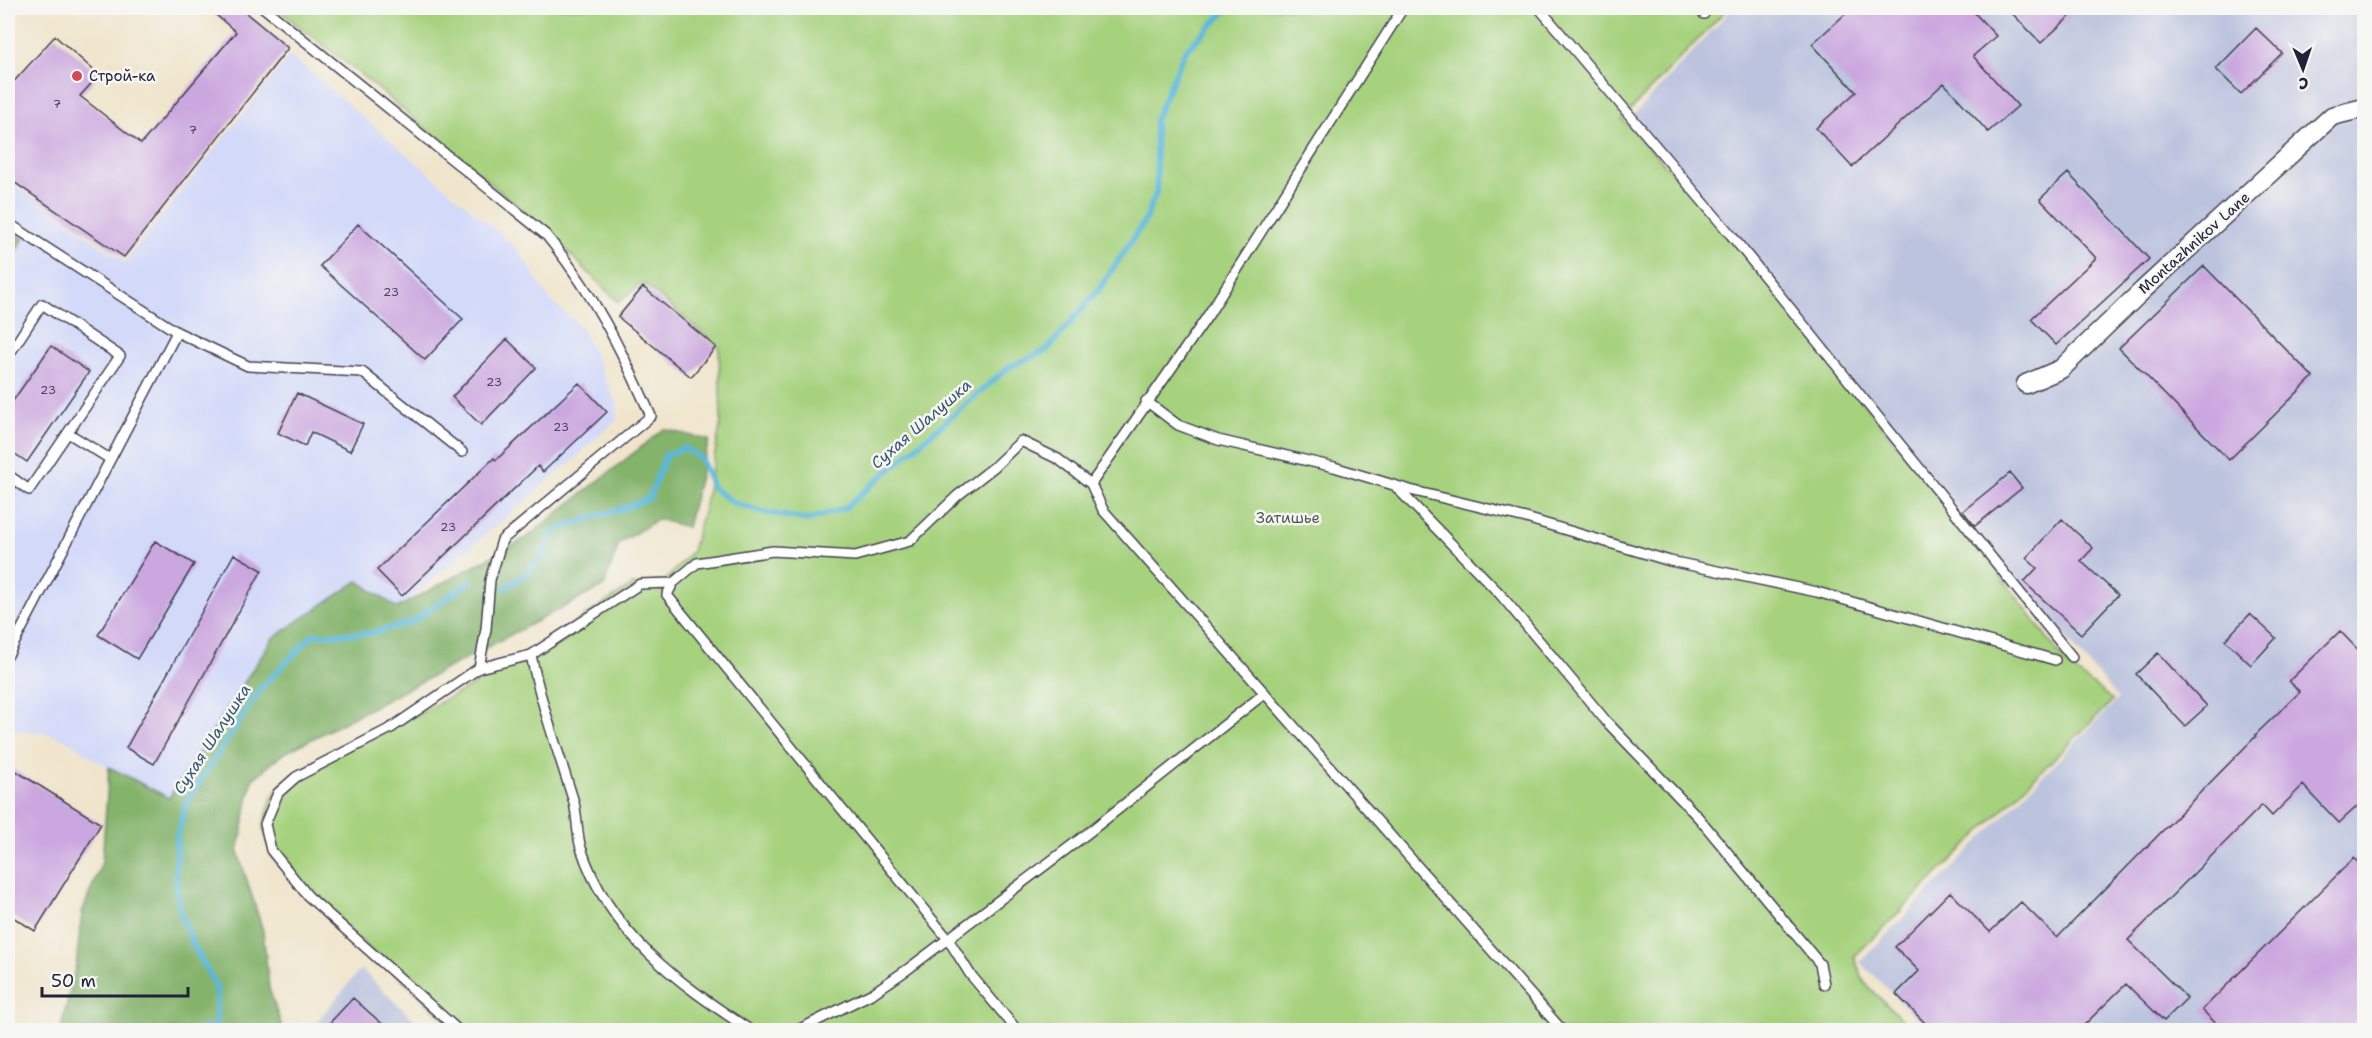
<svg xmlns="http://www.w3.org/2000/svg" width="2372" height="1038" font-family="'Shantell Sans',sans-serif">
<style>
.built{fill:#d2d9f9}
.industrial{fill:#bcc3de}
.green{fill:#a6d17d;stroke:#647a5c;stroke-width:1.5}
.forest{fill:#84b36c;stroke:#536a54;stroke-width:1.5}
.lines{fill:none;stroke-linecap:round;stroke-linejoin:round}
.stream{stroke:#5ab8d8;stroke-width:6}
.building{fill:#cba7df}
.service-casing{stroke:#413f51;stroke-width:12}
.minor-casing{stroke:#413f51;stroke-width:21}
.service{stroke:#fff;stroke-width:9}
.minor{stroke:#fff;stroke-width:18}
.poi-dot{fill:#d1495b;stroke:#f6f6f2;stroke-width:2}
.labels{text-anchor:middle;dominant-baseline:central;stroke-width:5;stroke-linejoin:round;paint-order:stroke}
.number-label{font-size:12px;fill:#4c4364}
.poi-label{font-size:15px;fill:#22223b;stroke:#f6f6f2;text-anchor:start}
.street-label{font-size:15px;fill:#22223b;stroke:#f6f6f2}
.park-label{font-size:15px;fill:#4a574f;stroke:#f6f6f2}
.water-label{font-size:16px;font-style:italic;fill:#365672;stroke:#f6f6f2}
</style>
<rect width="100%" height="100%" fill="#f6f6f2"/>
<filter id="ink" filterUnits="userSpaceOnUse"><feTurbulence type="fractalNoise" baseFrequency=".0167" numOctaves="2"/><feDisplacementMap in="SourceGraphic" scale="12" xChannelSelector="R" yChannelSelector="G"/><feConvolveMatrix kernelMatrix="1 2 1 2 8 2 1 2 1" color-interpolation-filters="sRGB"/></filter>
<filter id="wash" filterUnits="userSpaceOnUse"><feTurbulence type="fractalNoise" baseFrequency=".008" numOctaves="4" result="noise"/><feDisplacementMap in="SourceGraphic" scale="24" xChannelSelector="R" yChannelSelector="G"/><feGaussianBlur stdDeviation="1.35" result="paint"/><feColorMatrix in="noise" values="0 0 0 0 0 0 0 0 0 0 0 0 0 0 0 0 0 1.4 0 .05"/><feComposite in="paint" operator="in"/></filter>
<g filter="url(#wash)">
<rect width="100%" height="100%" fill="#f0e5cc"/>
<path class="built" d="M290 55 518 249 549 299 582 328 617 404V419L573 460 397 609 273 638 169 798 97 761 69 741 42 732H18L8 726V180L125 262Z"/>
<path class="industrial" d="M1733 8H2364V1030H1929L1860 962 2118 699 1631 118Z
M361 969 424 1030H310Z"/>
<path class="green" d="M276 8H1728L1622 119 1731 235 1989 560 2069 667 2113 700 1854 957 1864 982 1912 1030H456L272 857 263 827 272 797 281 784 319 759 412 717 502 670 633 585 665 581 692 551 705 505 721 422 719 347 643 283 618 302 544 228 370 82Z"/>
<path class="forest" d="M8 229 24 238 8 262Z
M664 429 709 440 687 527 658 519 619 543 604 586 283 754 252 780 238 852 263 931 269 988 283 1030H57L61 1028 76 965 82 913 102 862 109 767 169 798 273 638 358 581 397 608 526 538Z"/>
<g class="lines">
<path class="stream" d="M505 588C531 573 541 561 553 532 584 517 618 513 649 498L666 455 685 448 701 458 713 488 734 503 763 512 808 520 845 508 1009 367 1047 350 1100 288 1146 219 1157 190 1155 120 1185 51 1229 8
M200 1030 216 1026 217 988 193 945 181 914 176 879 177 836 187 801 261 688 313 635 373 633 412 622 471 581"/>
</g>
<g id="blocks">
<path class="building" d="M208 8H240L288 48 124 257 8 178V88L55 36 99 75 80 96 141 144 236 32Z
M1852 8H1970L1996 36 1973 56 2018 106 1988 132 1944 83 1852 167 1816 128 1856 92 1812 44Z
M2007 8H2079L2041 43Z
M2256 28 2282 53 2241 94 2216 69Z
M2068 173 2149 259 2056 345 2031 319 2096 258 2040 199Z
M358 224 463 319 425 360 320 266Z
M2204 266 2313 377 2229 460 2119 348Z
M643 287 716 347 691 377 618 317Z
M507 339 536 368 481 425 452 397Z
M51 346 89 372 27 462 8 449V408Z
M579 383 607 412 543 472 538 466 402 596 377 570 494 458 496 460Z
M297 393 363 424 350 451 311 432 305 446 278 433Z
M2010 473 2022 488 1975 526 1963 511Z
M2062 519 2093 548 2081 561 2118 595 2081 634 2024 582 2037 568 2026 558Z
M155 541 194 564 137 659 98 635Z
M234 554 262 570 154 764 126 748Z
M2250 614 2276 638 2251 665 2225 640Z
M2340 631 2364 656V800L2339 823 2303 785 2272 816 2262 805 2128 940 2187 998 2164 1021 2126 984 2079 1030H1932L1896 994 1919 971 1895 947 1950 892 1990 932 2021 902 2057 938 2256 736 2255 735 2300 692 2289 681Z
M2158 653 2207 706 2185 726 2136 674Z
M8 766 101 824 35 931 8 914Z
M2354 858 2364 869V1030H2223L2202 1010Z
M353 998 389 1030H323Z"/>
</g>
</g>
<g filter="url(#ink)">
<use href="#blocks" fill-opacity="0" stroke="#413f51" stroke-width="1.5"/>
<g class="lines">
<defs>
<path id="service" d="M264 8 546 235C593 292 621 349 651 416L502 540 490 580 486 629 479 668 391 728 296 777 278 793 265 824 271 850 308 896 458 1030
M1403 8 1207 317 1091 484 1103 510 1562 1030
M1539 8 1731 235 2072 657
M1698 8 1704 14
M8 223 177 332 8 655
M177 332 248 366 362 372 462 452
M8 356 42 304 120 356 29 490 8 475
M1146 401 1178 425 1218 440 1334 467 1410 490 1526 518 1670 561 1817 592 2055 660
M68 433 110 459
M1397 488 1500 594 1606 721 1698 817 1820 964 1824 984
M531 655 640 584 673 583
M479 668 531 655C541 704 558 751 573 799 578 815 576 832 581 848 609 934 677 982 750 1030
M798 1030 873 993 908 969 1088 833 1265 693
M1017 1030 970 974 948 939 667 595 673 583 697 563 773 551 855 556 910 541 957 496 994 467 1021 441 1058 459 1091 484"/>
<path id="minor" d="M2026 384 2061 369 2143 290 2332 116 2364 108"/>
</defs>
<use href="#service" class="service-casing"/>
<use href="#minor" class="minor-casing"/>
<use href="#service" class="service"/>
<use href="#minor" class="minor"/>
</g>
</g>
<circle class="poi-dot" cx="77" cy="76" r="6"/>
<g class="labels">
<g class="number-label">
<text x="57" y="104">7</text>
<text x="193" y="130">7</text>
<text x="391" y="292">23</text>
<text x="494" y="382">23</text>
<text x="48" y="390">23</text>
<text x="561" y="427">23</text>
<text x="448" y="527">23</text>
</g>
<g class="poi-label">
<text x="89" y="76">Строй-ка</text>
</g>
<g class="street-label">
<text transform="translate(2194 243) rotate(-42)">Montazhnikov Lane</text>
</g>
<g class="park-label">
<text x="1288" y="518">Затишье</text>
</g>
<g class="water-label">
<text transform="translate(921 424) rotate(-41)">Сухая Шалушка</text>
<text transform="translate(212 739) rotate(-57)">Сухая Шалушка</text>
</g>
</g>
<rect width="2372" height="1038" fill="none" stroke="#f6f6f2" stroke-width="30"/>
<g transform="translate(2303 69) rotate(178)" stroke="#f6f6f2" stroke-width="4.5" paint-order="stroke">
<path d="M0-4.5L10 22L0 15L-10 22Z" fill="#22223b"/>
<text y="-9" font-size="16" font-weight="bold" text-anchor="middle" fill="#22223b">С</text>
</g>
<path d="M42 987v9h146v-9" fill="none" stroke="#22223b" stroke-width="3"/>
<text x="51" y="987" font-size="18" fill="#22223b" stroke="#f6f6f2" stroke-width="4.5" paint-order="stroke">50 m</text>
</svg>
